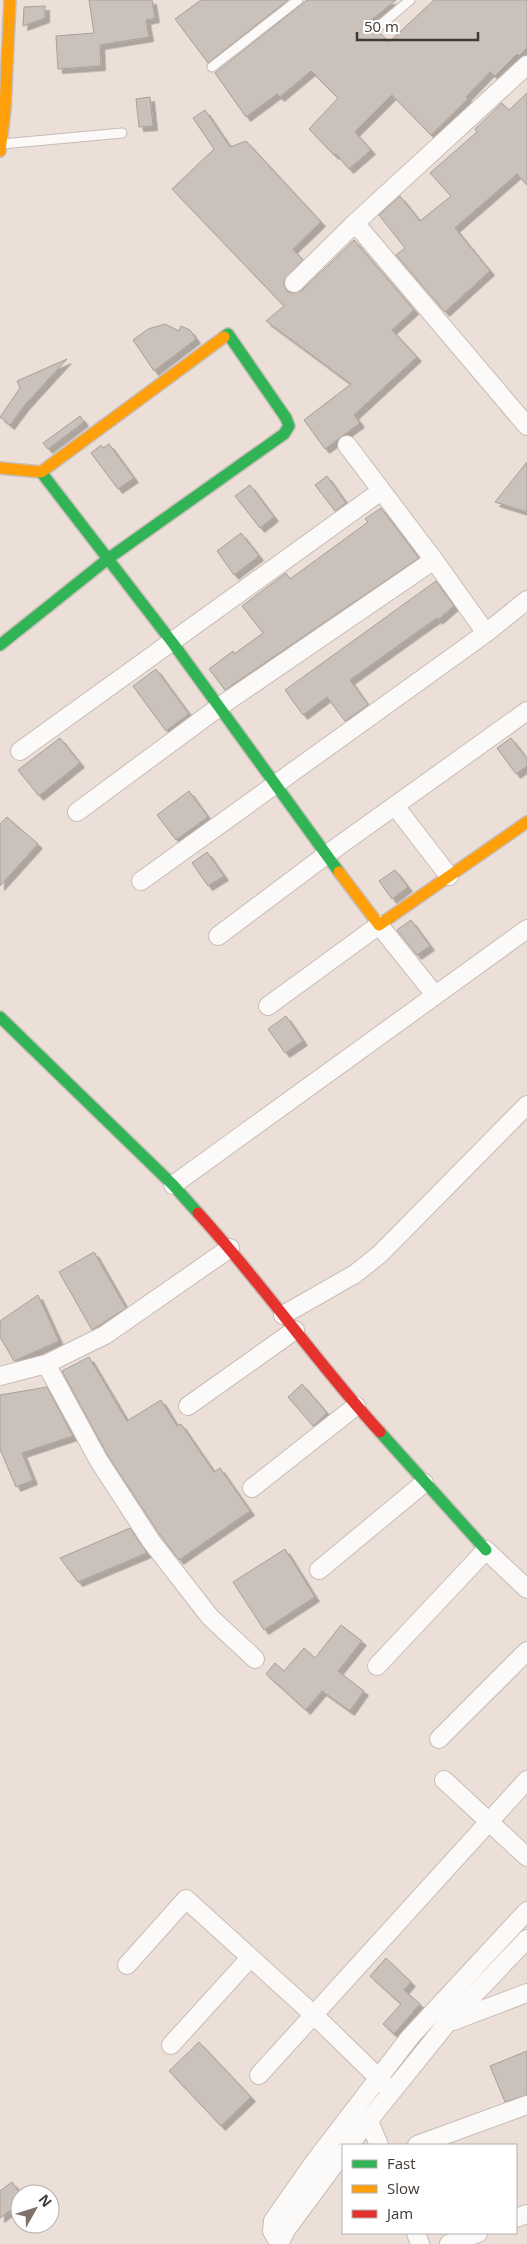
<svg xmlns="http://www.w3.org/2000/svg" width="527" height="2244" font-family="'Open Sans',sans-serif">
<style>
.building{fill:#cbc1bb;stroke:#a89f99;filter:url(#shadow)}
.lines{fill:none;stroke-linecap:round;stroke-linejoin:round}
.lane-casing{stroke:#c7bcb6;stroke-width:11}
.street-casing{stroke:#c7bcb6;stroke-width:20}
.fast-casing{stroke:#c7bcb6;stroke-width:14}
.slow-casing{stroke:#c7bcb6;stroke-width:14}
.jam-casing{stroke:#c7bcb6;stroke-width:14}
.lane{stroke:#fcfaf9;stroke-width:9}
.street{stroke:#fcfaf9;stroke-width:18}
.fast{stroke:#30b455;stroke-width:11}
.slow{stroke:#ff9f0a;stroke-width:11}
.jam{stroke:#e5322d;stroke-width:11}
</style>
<defs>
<filter id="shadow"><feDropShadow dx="4.5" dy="4.5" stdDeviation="0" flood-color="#0004"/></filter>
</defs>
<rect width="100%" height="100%" fill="#ecdfd7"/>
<path class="building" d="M89 0H152L155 18 146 20 149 37 100 45 101 66 58 69 56 36 94 33Z
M201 0H288L208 63 175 19Z
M307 0H396L369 22 374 31 380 33 389 42 434 0H527V48L519 56 517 54 495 76 490 72 466 97 468 99 431 135 392 95 355 132 371 150 349 169 336 154 334 155 309 129 338 98 311 71 280 97 277 94 246 117 215 73Z
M45 6V18L23 26 24 7Z
M527 93V185L517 174 455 228 490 271 445 312 396 255 405 248 379 215 400 196 420 221 451 196 430 173 477 132 475 129 502 103 509 110Z
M150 97 153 126 139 127 136 99Z
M205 110 230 147 246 141 321 222 293 249 303 260 284 280V285L287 291 292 293 301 291 354 240 414 310 392 330 417 357 354 415 360 423 325 449 304 420 351 384 266 321 284 306 172 189 214 149 193 118Z
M165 324 179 331 181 326 190 330 196 339 154 371 133 340 148 329Z
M67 359 25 405 10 425 0 417 20 388 17 381Z
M80 416 84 422 48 449 43 443Z
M109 444 134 478 118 489 91 453 101 445 103 448Z
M527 462V512L495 502Z
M327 476 346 503 335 511 315 485Z
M250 485 274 517 260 528 235 496Z
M381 508 419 558 225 690 209 669 233 651 234 654 263 633 242 606 286 573 290 579 368 522 365 519Z
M241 533 259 556 234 575 217 551Z
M436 581 454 606 438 620 437 618 424 627 350 680 368 705 345 721 327 697 303 715 285 690Z
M156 669 189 714 166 731 133 686Z
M60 738 80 763 39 796 18 770Z
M511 738 527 759V766L516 774 497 748Z
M189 791 208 817 176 840 157 815Z
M7 817 38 844 0 886V824Z
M207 852 224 876 208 886 192 863Z
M395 870 408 887 392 899 379 881Z
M411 920 430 946 417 955 397 930Z
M286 1016 303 1041 285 1053 268 1029Z
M94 1252 126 1308 92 1330 59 1272Z
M38 1295 59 1341 14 1361 0 1337V1321Z
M89 1357 127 1421 161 1400 177 1426 181 1424 214 1472 220 1468 250 1511 179 1560 160 1535 108 1456 62 1371Z
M302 1384 327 1413 313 1426 288 1397Z
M47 1387 73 1436 22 1453 33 1480 16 1487 0 1449V1395Z
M130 1528 147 1553 78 1582 60 1558Z
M285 1549 315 1597 264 1630 233 1582Z
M341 1625 362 1641 338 1671 364 1691 350 1711 322 1691 306 1710 266 1674 275 1663 284 1671 304 1648 315 1658Z
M386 1958 411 1982 404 1990 420 2004 394 2034 383 2024 401 2004 370 1976Z
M199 2042 251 2097 221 2126 169 2071Z
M527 2051V2095L505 2102 490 2066Z
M12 2182 20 2193V2203L0 2218V2191Z"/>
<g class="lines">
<defs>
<path id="lane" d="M378 27 410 0
M212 67 298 0
M2 144 122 133"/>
<path id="street" d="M355 223 527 426
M294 283 355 223 527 65
M347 445 434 560
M20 751 381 491
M395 806 449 876
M77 812 219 707 434 560 486 633
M141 881 486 633 527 600
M218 936 326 855 527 711
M268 1006 379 925 435 995
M173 1185 527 929
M230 1248 105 1335 46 1364 99 1461 151 1541 210 1617 255 1659
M283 1315 355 1274 380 1254 527 1105
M0 1376 46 1364
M188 1406 295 1330
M252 1488 356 1406
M319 1570 424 1483
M377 1666 486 1550 527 1589
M439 1739 527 1651
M444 1780 527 1857
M127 1965 186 1899 314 2015 391 2090
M453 2021 527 1993
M171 2045 250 1958
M259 2075 527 1780
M368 2119 379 2145
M349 2145 448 2022 527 1939
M417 2145 527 2105
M516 2218 527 2214
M416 2233 420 2244
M279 2243 272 2231 273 2221 315 2161 410 2037 527 1911
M279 2244 286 2230 343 2153
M449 2244 478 2233"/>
<path id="fast" d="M41 472 172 642 339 872
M0 645 109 558 284 434 289 426 286 418 228 334 224 337
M0 1017 173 1185 198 1213
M380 1432 486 1550"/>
<path id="slow" d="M0 151 5 109 10 0
M0 468 41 472 224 337
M339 872 379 925 527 822"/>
<path id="jam" d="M198 1213C262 1283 316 1362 380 1432"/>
</defs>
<use href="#lane" class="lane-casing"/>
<use href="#street" class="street-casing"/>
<use href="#fast" class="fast-casing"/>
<use href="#slow" class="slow-casing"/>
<use href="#jam" class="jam-casing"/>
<use href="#lane" class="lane"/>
<use href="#street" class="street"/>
<use href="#fast" class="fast"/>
<use href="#slow" class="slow"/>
<use href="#jam" class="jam"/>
</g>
<rect x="342" y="2144" width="175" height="90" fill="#ffffff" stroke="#b3afad"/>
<rect x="352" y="2160" width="25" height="8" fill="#30b455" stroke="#b3afad"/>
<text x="387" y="2169" font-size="15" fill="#413832">Fast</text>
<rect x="352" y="2185" width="25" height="8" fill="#ff9f0a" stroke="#b3afad"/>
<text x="387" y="2194" font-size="15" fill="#413832">Slow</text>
<rect x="352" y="2210" width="25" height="8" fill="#e5322d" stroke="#b3afad"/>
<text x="387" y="2219" font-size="15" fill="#413832">Jam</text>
<g transform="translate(35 2209) rotate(51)"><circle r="24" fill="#ffffff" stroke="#b3afad"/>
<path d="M0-4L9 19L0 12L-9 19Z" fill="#7d726c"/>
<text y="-8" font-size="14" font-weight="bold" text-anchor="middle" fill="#413832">N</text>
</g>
<path d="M357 32v8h121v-8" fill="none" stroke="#413832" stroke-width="2.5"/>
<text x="364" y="32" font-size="15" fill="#413832" stroke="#ffffff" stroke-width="4" paint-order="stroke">50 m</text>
</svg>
